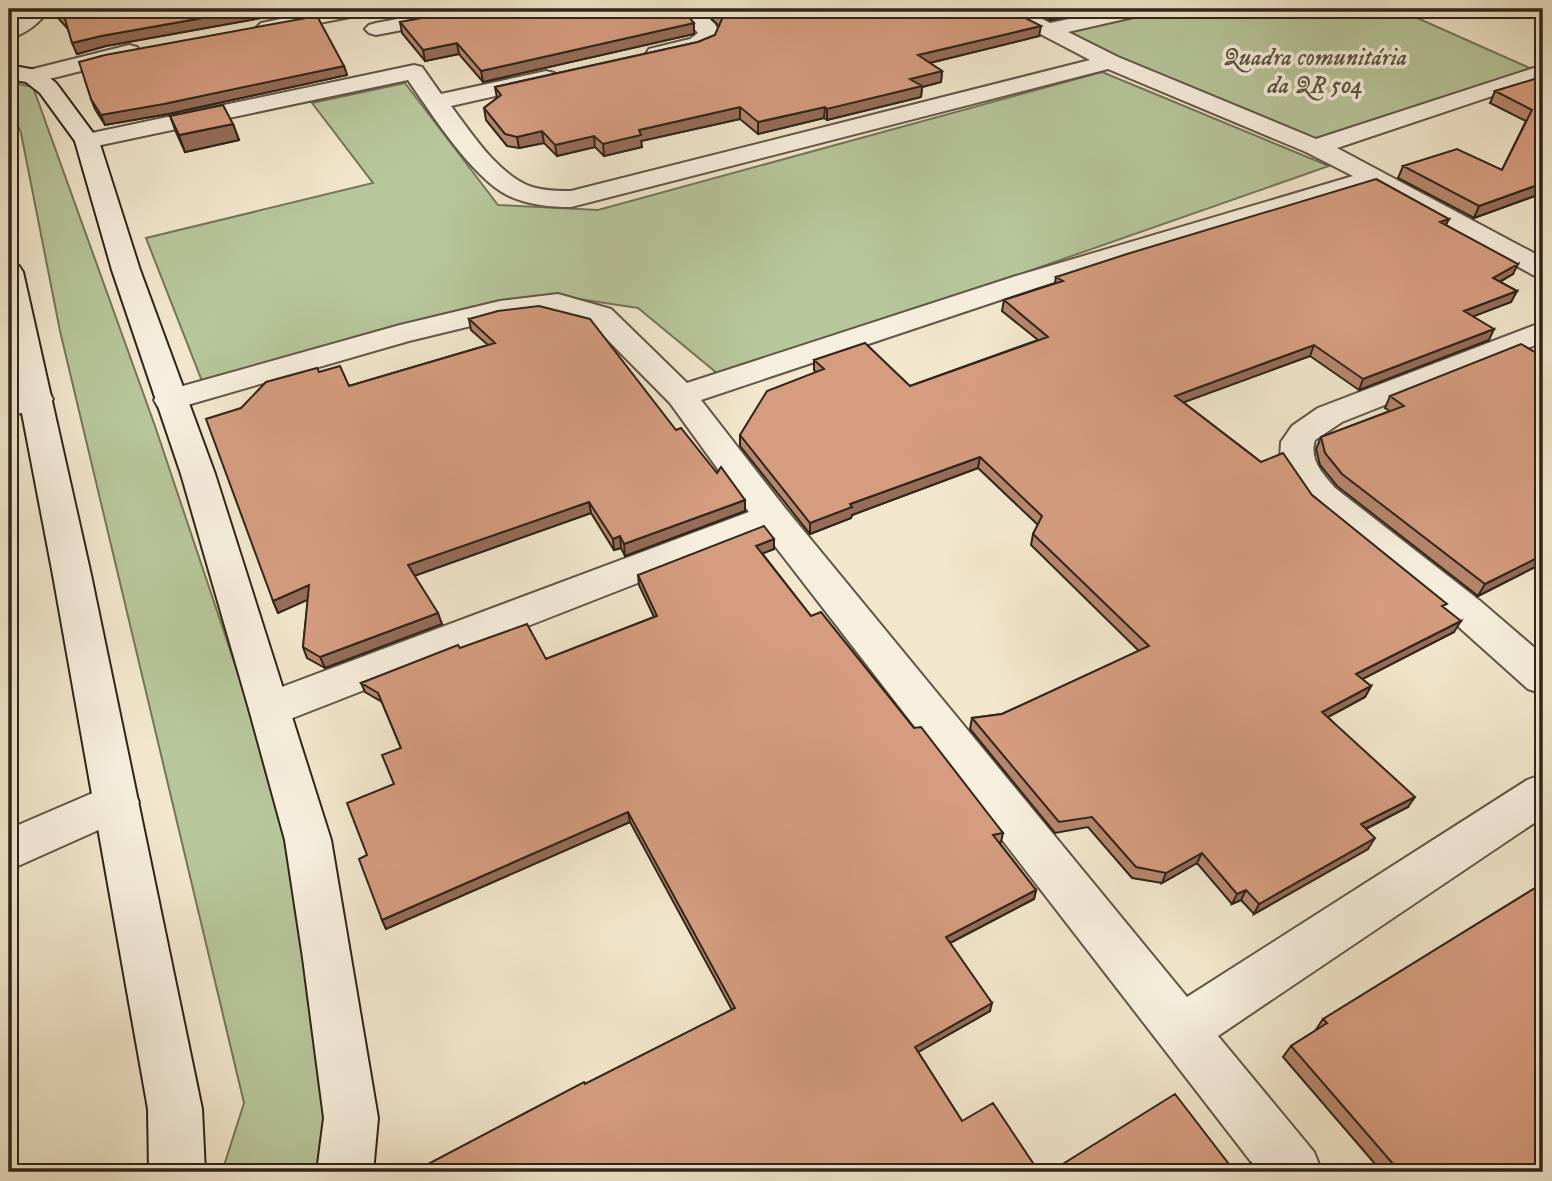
<svg xmlns="http://www.w3.org/2000/svg" width="1552" height="1181" font-family="'IM FELL DW Pica',serif">
<style>
.green{fill:#b7c69b;stroke:#73765a;stroke-width:2}
.lines{fill:none;stroke-linecap:round;stroke-linejoin:round}
.street-casing{stroke:#605647;stroke-width:4}
.secondary-casing{stroke:#2f251a;stroke-width:4}
.street{fill:#f7efde;fill-rule:evenodd}
.secondary{fill:#f7efde;fill-rule:evenodd}
.wall{fill:#b7866d;stroke:#2f251a;stroke-width:2}
.shaded-wall{fill:#956d59;stroke:#2f251a;stroke-width:2}
.building{fill:#d59c7f;stroke:#2f251a;stroke-width:2}
.labels{text-anchor:middle;dominant-baseline:central;stroke-width:7;stroke-linejoin:round;paint-order:stroke}
.far-park-label{font-size:24px;font-style:italic;fill:#585541;stroke:#f7efde}
</style>
<rect width="100%" height="100%" fill="#f2e7cd"/>
<filter id="stains"><feTurbulence type="fractalNoise" baseFrequency=".00286" numOctaves="4"/><feColorMatrix values="0 0 0 0 .2 0 0 0 0 .09 0 0 0 0 .02 0 0 0 .5 -.17"/></filter>
<radialGradient id="worn" r=".72"><stop offset=".6" stop-color="#630" stop-opacity="0"/><stop offset="1" stop-color="#630" stop-opacity=".3"/></radialGradient>
<path class="green" d="M1135 9H1397L1532 69 1313 139 1098 55 1065 26Z
M1102 72 1329 166 723 378 638 308 552 295 202 381 146 238 373 183 312 103 405 83 498 205 598 210Z
M9 82 33 87 155 426 285 814 337 1122 317 1172H222L244 1103 60 331 21 133 9 103Z"/>
<g class="lines">
<defs>
<path id="street" d="M29 9H49C41 22 25 35 9 38V23Z
M329 9H370L367 13 360 15 268 33 261 31 257 27 261 23Z
M450 9H491L488 13 481 15 376 35 369 33 365 29 369 25 376 23Z
M677 9H699L715 24 720 35 706 49 657 61 649 59 646 54 649 49 690 39 698 33Z
M997 9H1022L1050 23 1116 9H1154L1151 13 1068 32 1118 57 1316 139 1543 65V79L1337 148 1543 258V278L1533 275 1373 186 1036 288 701 400 785 508 1187 997 1527 780 1543 774V817L1218 1036 1314 1152 1322 1172H1259L765 533 285 721 270 726 255 721 249 709 255 697 749 512 670 403 589 321 557 312 500 319 409 341 170 410 158 407 154 400 158 393 400 325 500 301 558 294 611 309 687 383 1016 276 1353 176 1306 152 1108 69 571 207C550 207 527 205 507 195 472 177 431 113 408 80L87 148 78 146 75 141 78 136 87 134 414 65 422 67 441 94 546 71 554 73 557 78 554 83 451 106C472 134 498 175 532 187 545 191 558 191 571 191L1090 60 1000 13Z
M129 45 137 47 140 52 137 57 33 83 25 81 22 76 25 71Z
M1543 322V342L1342 422 1315 440C1309 460 1322 473 1335 488L1479 600 1543 655V694L1528 689 1451 620 1309 504 1299 491 1280 461 1281 442 1292 426 1318 408Z
M37 389 49 392 53 399 49 406 9 416V396Z
M116 783 132 789 139 802 132 815 9 870V829Z"/>
<path id="secondary" d="M9 65 41 71 56 83 99 141 140 270 215 474 331 840 378 1118 373 1172H317L324 1118 303 958 285 840 249 709 181 474 112 270 75 141 40 93 26 82 9 79Z
M9 263 19 266 23 272 91 575 202 1109 205 1172H149L148 1109 53 575 9 345Z"/>
</defs>
<use href="#street" class="street-casing"/>
<use href="#secondary" class="secondary-casing"/>
<use href="#street" class="street"/>
<use href="#secondary" class="secondary"/>
</g>
<path class="wall" d="M50 9H311L106 46 77 54 68 29Z
M383 9H437L390 18Z
M701 9H1008L1039 36 930 63 942 71 941 82 922 87 921 97 827 120 824 118 758 134 740 119 641 141 642 147 604 156 595 147 557 156 544 143 519 148 507 146 486 120 484 108 497 98 495 87 698 42 715 35 719 26Z
M1027 9H1112L1050 20Z
M400 22 694 23V34L483 82 459 54 425 61 402 33Z
M344 66 347 75 168 114 105 125 95 109 91 99Z
M1543 72V193L1474 218 1398 178 1403 166 1502 170 1526 121 1490 103 1495 91 1534 80 1536 75Z
M170 116 233 124 239 140 185 152 176 132Z
M1446 225 1513 274 1500 282 1517 291 1511 302 1473 316 1489 340 1359 390 1310 356 1183 402 1261 462 1312 495 1444 608 1454 632 1362 679 1371 686 1365 697 1328 717 1408 807 1366 829 1368 849 1254 914 1241 900 1232 904 1197 863 1162 883 1132 878 1088 827 1055 833 970 729 972 718 1002 714 1139 651 1031 545 1033 534 1038 525 978 468 852 515 851 518 810 534 740 446V435L816 372 814 370V360L910 386 1038 340 1002 311 1004 300 1055 283 1056 277Z
M469 319 676 430 745 511 625 556 621 548 614 550 591 513 414 576 442 624 325 668 307 658 303 647 308 599 278 613 273 601 241 408 319 372 349 386 488 345 471 330Z
M1543 357V563L1478 596 1337 486 1320 465 1316 449 1321 437 1390 411 1385 408 1390 396Z
M774 549 762 553 811 616 914 728 1003 833 1001 842H999L1036 890 1034 899 950 943 990 1011 918 1052 962 1121 1039 1172 585 1084 732 1010 630 822 386 929 382 920 367 855 394 784 401 748 382 702 365 692 361 683 460 648 546 659 654 617 639 585 638 575Z
M1323 1019 1543 1172H1382L1283 1057 1291 1046 1315 1031Z"/>
<path class="shaded-wall" d="M253 9H311L106 46 77 54 72 43 101 36Z
M388 9H437L390 18Z
M1057 9H1112L1050 20 1052 10Z
M694 23V34L483 82 481 71Z
M1041 26 1039 36 917 66 918 55Z
M457 43 459 54 425 61 423 50Z
M344 66 347 75 168 114 105 125 101 115Z
M942 71 941 82 922 87 921 97 827 120V109L910 79Z
M740 107V119L641 141 642 147 604 156 603 144 639 130Z
M825 107 824 118 758 134V122Z
M233 124 239 140 185 152 179 135Z
M542 131 544 143 519 148 517 137Z
M594 136 595 147 557 156 555 145Z
M1543 183V193L1474 218 1479 206Z
M1449 219 1444 229 1440 222Z
M1518 264 1513 274 1488 288 1493 278Z
M1517 291 1511 302 1459 322 1464 311Z
M1494 329 1489 340 1359 390 1363 379Z
M1314 345 1310 356 1171 407 1175 396Z
M980 457 978 468 852 515 851 518 810 534V523L850 504Z
M745 500V511L625 556 624 544Z
M589 502 591 513 411 577 408 565Z
M620 536 621 548 614 550 613 539Z
M774 539V549L757 556 756 546Z
M1543 555V563L1478 596 1485 584Z
M309 585 314 597 278 613 273 601Z
M438 613 442 624 325 668 320 657Z
M1461 621 1454 632 1351 685 1356 674Z
M1371 686 1365 697 1317 723 1322 712Z
M1415 797 1408 807 1355 834 1361 824Z
M628 812 630 822 386 929 382 920Z
M1375 838 1368 849 1254 914 1259 904Z
M1202 853 1197 863 1162 883 1166 873Z
M1036 890 1034 899 944 946 946 937Z
M1246 890 1241 900 1232 904 1237 894Z
M992 1003 990 1011 913 1055 915 1047Z
M9 1120 14 1172H9Z"/>
<path class="building" d="M54 9H253L101 36 72 43 65 19Z
M471 9H682L694 23 481 71 457 43 423 50 400 22Z
M712 9H1008L1041 26 918 55 942 71 910 79 922 86 827 109 825 107 758 122 740 107 639 130 641 135 603 144 594 136 555 145 542 131 517 137 505 134 484 108 501 95 495 87 698 42 715 35 722 19Z
M317 16 344 66 164 104 101 115 91 99 79 62 105 55Z
M1543 72V183L1479 206 1403 166 1457 149 1502 170 1532 110 1495 91 1541 77 1536 75Z
M223 105 233 124 179 135 170 116Z
M1376 179 1449 219 1440 222 1518 264 1493 278 1517 291 1464 311 1494 329 1363 379 1314 345 1175 396 1261 462 1283 453 1312 495 1447 604 1442 606 1461 621 1356 674 1371 686 1322 712 1415 797 1361 824 1375 838 1259 904 1246 890 1237 894 1202 853 1166 873 1136 867 1092 817 1059 822 972 718 1002 714 1149 646 1033 534 1042 516 980 457 850 504 852 507 810 523 740 435 767 391 824 369 814 360 865 343 910 386 1048 337 1004 300 1063 281 1056 277 1127 254Z
M539 306 590 319 676 430 681 428 717 473 721 467 745 500 624 544 620 536 613 539 589 502 408 565 438 613 320 657 303 647 309 585 273 601 206 419 241 408 266 382 317 368 319 372 340 366 349 386 495 343 469 319 498 311Z
M1521 344 1543 357V555L1485 584 1342 474 1325 453 1321 437 1404 406 1390 396Z
M764 526 774 539 756 546 811 616 821 612 914 728 921 727 1003 833 993 835 1036 890 946 937 992 1003 915 1047 962 1121 993 1103 1039 1172H413L584 1082 585 1084 735 1008 628 812 382 920 359 859 367 855 347 803 394 784 382 755 401 748 378 693 361 683 458 645 460 648 527 624 546 659 657 616 638 575Z
M1543 883V1172H1400L1291 1046 1327 1023 1323 1019Z
M1175 1094 1235 1172H1050Z
M1251 1163 1259 1172H1241Z"/>
<g class="labels">
<g class="far-park-label">
<text x="1315" y="58">Quadra comunitária<tspan x="1315" dy="28">da QR 504</tspan></text>
</g>
</g>
<rect width="1552" height="1181" fill="none" stroke="#f2e7cd" stroke-width="35"/>
<rect x="10" y="10" width="1531" height="1160" fill="none" stroke="#2f251a" stroke-width="3.5"/>
<rect x="18" y="18" width="1517" height="1146" fill="none" stroke="#2f251a" stroke-width="2"/>
<rect width="100%" height="100%" filter="url(#stains)"/>
<rect width="100%" height="100%" fill="url(#worn)"/>
</svg>
